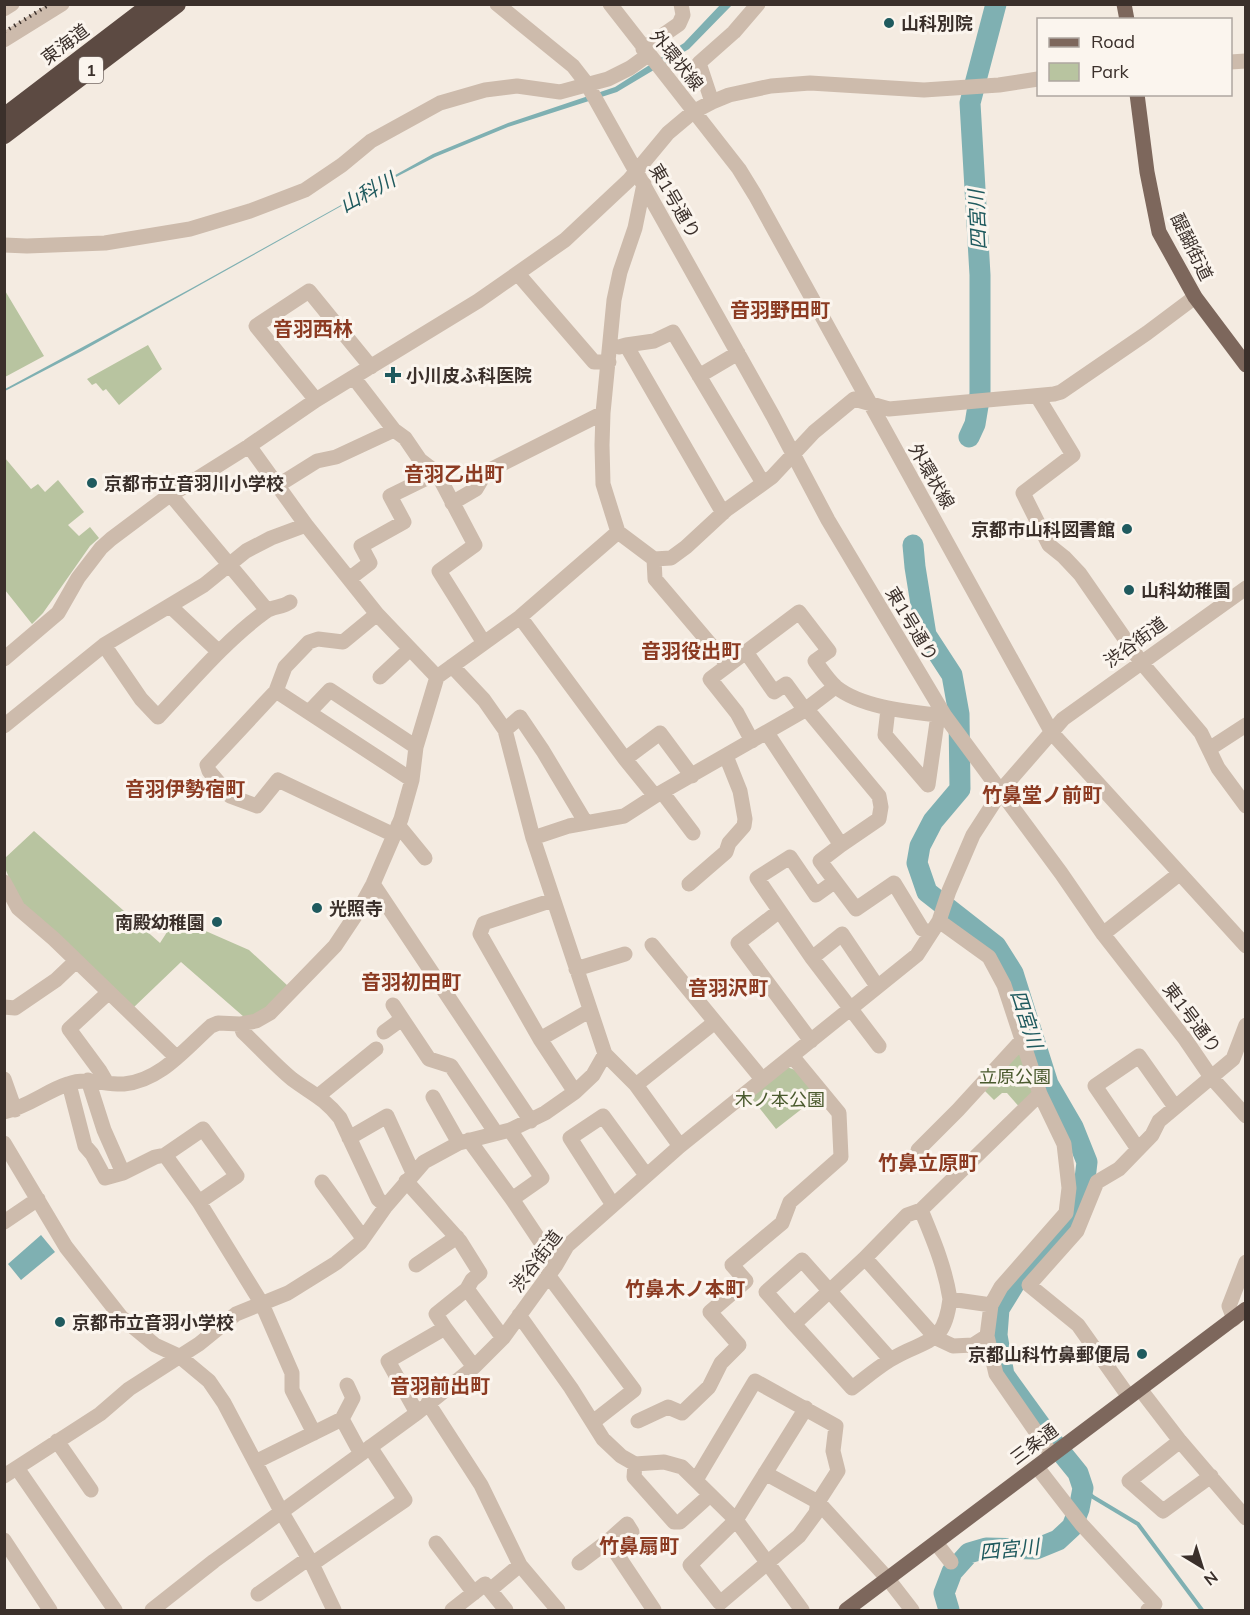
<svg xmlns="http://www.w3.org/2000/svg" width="1250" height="1615" font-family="Mulish,'Noto Sans JP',sans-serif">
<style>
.green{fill:#b8c4a0}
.water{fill:#7fb0b2}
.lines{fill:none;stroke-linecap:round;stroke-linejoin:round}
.stream{stroke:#7fb0b2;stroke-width:4}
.river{stroke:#7fb0b2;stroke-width:21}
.minor{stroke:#cdbbac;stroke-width:15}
.major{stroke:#7d675c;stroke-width:15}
.highway{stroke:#5c4a42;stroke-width:18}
.rail{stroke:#3b302b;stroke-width:4;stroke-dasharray:1.5 4.5;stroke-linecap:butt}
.poi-dot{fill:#1f5a5e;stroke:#fbf5ee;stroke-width:2}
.labels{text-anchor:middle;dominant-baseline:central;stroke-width:6;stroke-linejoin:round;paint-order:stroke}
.shield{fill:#fbf5ee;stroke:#756b66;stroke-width:1.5}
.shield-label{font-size:16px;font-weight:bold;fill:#3b302b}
.poi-label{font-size:18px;font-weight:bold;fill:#3b302b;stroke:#fbf5ee;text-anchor:start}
.street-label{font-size:18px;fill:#3b302b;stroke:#fbf5ee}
.park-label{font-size:18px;fill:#4a5a2e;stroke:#fbf5ee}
.water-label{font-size:20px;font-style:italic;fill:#1f5a5e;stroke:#fbf5ee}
.neighbourhood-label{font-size:20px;font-weight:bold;fill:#8c3b22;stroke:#fbf5ee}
</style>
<rect width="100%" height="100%" fill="#f4ebe1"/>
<path class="green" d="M4 289 44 356 5 377H4Z
M148 345 162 369 119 405 106 389 103 391 96 383 92 385 87 379Z
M5 458 31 489 38 484 45 492 58 480 84 512 68 525 79 536 90 527 99 538 90 546 43 613 32 624 5 590Z
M34 831 160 943 176 918 249 950 288 986 256 1017H244L181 962 133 1008 21 907 5 868V858Z
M1022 1040 1040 1094 1023 1111 1007 1093H1002L994 1100 980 1086Z
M787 1067 795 1070 817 1097 776 1129 753 1100 756 1091Z"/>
<path class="water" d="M720 5H732L689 49 617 92 508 127 435 157 361 195 82 351 5 391V389L192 288 433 154 508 123 615 87 684 43Z
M41 1235 55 1252 21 1280 8 1264Z"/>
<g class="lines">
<path class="stream" d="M1083 1488 1093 1497 1138 1524 1202 1610"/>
<path class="river" d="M969 437 975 424 980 394V275L970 103 996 4
M913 545 915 567 926 635 952 675 959 714 960 789 933 821 920 846 917 863 927 892 996 946 1013 973 1048 1084 1073 1127 1087 1162 1082 1204 1070 1227 1015 1283 999 1309 997 1335 1004 1375 1048 1436 1078 1473 1083 1488 1079 1509 1072 1527 1058 1540 1036 1549 986 1548 969 1553 952 1572 944 1593 949 1610"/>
<path class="minor" d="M497 4 573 66 587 84 773 416 828 520 945 716 1061 873 1103 934 1185 1039 1211 1077 1246 1116
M610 4 739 169 755 195 1052 733 1246 946
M4 9 12 4
M4 40 62 4
M643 49 679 24 683 15 681 4
M1230 62 1246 61
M1038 79 999 85 924 90 810 83 771 86 729 95 712 102 693 112 668 133 629 180 565 240 478 301 316 400 249 446 306 525 377 614 437 677 520 617 618 532 654 559 671 558 686 547 726 510 772 477 814 432 854 399 889 409 1054 394 1061 392 1147 333 1195 297
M712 102 699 63 734 32 758 4
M4 245 27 246 105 243 190 229 250 211 305 190 342 165 371 141 440 103 485 90 517 86 560 92 608 79 630 68 648 55
M518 274 594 362H609
M626 345 654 341 673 332 763 483
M619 347 626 345 723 513
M699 376 738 353
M354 378 394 430 405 438 420 460 437 473 475 545 439 571 484 643
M1037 396 1073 455 1023 493 1049 545 1064 557 1080 574 1141 662 1201 733 1218 768 1246 806
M316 400 256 326 309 291 371 367
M277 486 317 461 336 457 394 430
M171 495 267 610
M452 503 476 489 486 472 603 413
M618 532 603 484 602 445 603 413 614 300 620 272 635 228 644 184
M654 559 655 579 728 665
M349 579 370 563 361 546 404 522 390 496 437 473
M170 606 219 652
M377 614 343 642 318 639 309 642 285 667 276 691 207 765 209 771 230 796 257 806 278 780 394 835
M520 617 625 759 655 796
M104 645 141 699 158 717C192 681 225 641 265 612 272 606 282 608 290 602
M746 652 774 692 786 684 805 710 810 713 879 796 881 807 879 819 841 845
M4 659 58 613 78 578 101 548 111 539 163 500 249 446
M452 666 484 700 505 730 533 838 605 1054 636 1085 680 1146
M380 677 410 649
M276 691 412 780
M888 709 885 735 928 785 938 715
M309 712 330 690 416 747
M4 726 104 645 204 585 246 551 271 538 306 525
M505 730 520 717 543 751 586 823
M767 733 841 845 820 861 856 909 894 883 922 929 931 933
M752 741 737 713 710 679 799 612 829 651 815 661C821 669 828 680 836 687 862 708 912 712 945 716
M1209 749 1246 725
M625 759 660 733 692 776
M662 792 693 833
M398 825 425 858
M533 838 569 826 624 816 655 796 805 710 835 687
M4 882 18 908 54 939 176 1057
M834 882 816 895 790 857 757 878 812 958 879 1046
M373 884 531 1121
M689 884 726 852 729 843 744 826 745 819 740 791 726 756
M553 900 484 923 480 934 540 1039 575 1092
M778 912 738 943 811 1041
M939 921 989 957 1004 985 1040 1094 1064 1144 1069 1188 1066 1213 1001 1287 991 1305 987 1336 996 1374 1052 1455
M1103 934 1179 874
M652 945 762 1079
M812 958 842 934 877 986
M576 969 625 954
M393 1005 429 1059 451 1066 496 1133
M4 1007 15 1008 56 980 76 961
M240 1024 243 1032C259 1047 275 1065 292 1079 312 1094 323 1097 340 1118L378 1199 386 1206
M384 1032 402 1019
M540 1039 589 1011
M4 1079 15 1110
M88 1080 104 1130 123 1173
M107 1083 100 1071 69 1029 109 992
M69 1084 85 1146 92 1154 105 1178 123 1173 155 1157 165 1155 203 1129 237 1176 199 1202
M636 1085 715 1022
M318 1096 376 1049
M433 1097 459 1143
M4 1112C28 1107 46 1091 68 1084 87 1077 105 1085 124 1084 160 1081 185 1049 211 1026L218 1023 240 1024 256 1021 270 1013 335 946 357 913 373 884 401 819 412 780 416 747 437 677
M510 1130 542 1178 512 1199
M349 1138 387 1116 413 1173
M469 1140 512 1199 556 1265
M4 1143 66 1247 121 1317 155 1345 179 1356 209 1381 224 1403 281 1511 312 1564 334 1610
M1138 1149 1095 1086 1139 1056 1175 1107
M918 1150 958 1110 1022 1040
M165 1155 199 1202 262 1304 292 1373V1390L314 1433
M406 1181 460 1241 480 1273 472 1280 467 1289 436 1314 445 1328
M322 1182 363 1238
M613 1205 570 1138 603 1116 646 1175
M921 1210C933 1239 945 1267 950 1299
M4 1222 38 1199
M865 1258 936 1338 953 1346 973 1345 987 1336
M416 1265 457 1237
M548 1275 634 1390 593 1422
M467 1289 503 1338
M991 1305 950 1299C944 1348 925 1338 890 1360 877 1368 864 1379 852 1388L794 1324 865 1258 907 1215 921 1210 1040 1094
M519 1315 571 1388 603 1439 621 1456 635 1464 664 1462 682 1467 736 1520 802 1610
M1234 1319 1229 1306 1246 1262
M794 1324 766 1292 802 1260 890 1359
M1140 1389 1180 1441 1246 1518
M1129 1397 1078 1325 1029 1285 1077 1231 1097 1182 1119 1169 1152 1135 1159 1121 1233 1059 1246 1025
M428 1403 481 1485 520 1565 558 1610
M417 1413 388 1361 445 1328 474 1367
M342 1419 353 1398 347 1385
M638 1421 668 1407 682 1413 709 1387 721 1363 739 1345 710 1312 746 1281 732 1265 782 1223 790 1202 841 1157 839 1113 792 1056
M57 1441 91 1490
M1180 1441 1129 1481 1163 1511 1211 1476
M255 1462 342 1419 361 1454
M635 1464 634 1477 674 1522H680L710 1495
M1037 1467 1082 1525 1155 1604 1148 1610
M17 1468 115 1610
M765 1473 818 1502 888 1579 912 1610
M4 1476 100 1414 129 1389 199 1344 236 1314 288 1293 336 1263 360 1243 386 1206 424 1162 459 1143 510 1130 545 1113 575 1092 593 1075 605 1054
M696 1480 755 1381 836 1426 833 1451 838 1471 818 1502 816 1513 799 1536 720 1603 690 1565 736 1520 806 1408
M4 1540 50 1610
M608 1541 627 1524 632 1532
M436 1543 474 1593
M936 1543 951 1562
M579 1563 608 1541 654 1610
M312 1564 405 1500 370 1447
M490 1590 520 1565
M258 1594 309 1558
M152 1610 214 1561 417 1413 474 1367 503 1338 556 1265 567 1246 680 1146 917 955 939 921 949 891 973 835 1004 787 1063 719 1246 588
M452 1610 485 1584 506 1610"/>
<path class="major" d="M1124 4 1127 20
M1137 94 1147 172 1159 232 1195 297 1246 365
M846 1610 1246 1309"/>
<path class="highway" d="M4 117 152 4
M4 135 177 4"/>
<path class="rail" d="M4 32 50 4"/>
</g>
<g class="poi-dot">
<circle cx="889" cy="23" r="6"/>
<path d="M390 366h6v6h6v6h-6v6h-6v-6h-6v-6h6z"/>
<circle cx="92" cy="483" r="6"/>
<circle cx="1127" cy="529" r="6"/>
<circle cx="1129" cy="590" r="6"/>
<circle cx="317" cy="908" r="6"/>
<circle cx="217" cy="922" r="6"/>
<circle cx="60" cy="1322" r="6"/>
<circle cx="1142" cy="1354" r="6"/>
</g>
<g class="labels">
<rect class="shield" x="79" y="57" width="24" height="26" rx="4.5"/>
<g class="shield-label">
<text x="91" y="70">1</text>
</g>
<g class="poi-label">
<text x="901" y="23">山科別院</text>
<text x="406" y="375">小川皮ふ科医院</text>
<text x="104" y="483">京都市立音羽川小学校</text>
<text x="1115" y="529" text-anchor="end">京都市山科図書館</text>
<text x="1141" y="590">山科幼稚園</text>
<text x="329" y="908">光照寺</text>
<text x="205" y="922" text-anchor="end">南殿幼稚園</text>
<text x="72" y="1322">京都市立音羽小学校</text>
<text x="1130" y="1354" text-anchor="end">京都山科竹鼻郵便局</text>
</g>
<g class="street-label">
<text transform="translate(65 44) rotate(-37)">東海道</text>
<text transform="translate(677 60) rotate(51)">外環状線</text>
<text transform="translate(675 201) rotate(60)">東1号通り</text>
<text transform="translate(1192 247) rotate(64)">醍醐街道</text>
<text transform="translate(932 476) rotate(60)">外環状線</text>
<text transform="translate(912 624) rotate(59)">東1号通り</text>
<text transform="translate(1135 642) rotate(-36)">渋谷街道</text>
<text transform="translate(1192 1018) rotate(53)">東1号通り</text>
<text transform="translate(536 1261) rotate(-53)">渋谷街道</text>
<text transform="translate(1034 1444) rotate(-37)">三条通</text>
</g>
<g class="park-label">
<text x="1015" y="1076">立原公園</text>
<text x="780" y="1099">木ノ本公園</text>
</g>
<g class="water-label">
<text transform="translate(367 192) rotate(-29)">山科川</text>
<text transform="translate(977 220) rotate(-93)">四宮川</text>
<text transform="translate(1027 1019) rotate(72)">四宮川</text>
<text transform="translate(1009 1549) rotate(-6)">四宮川</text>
</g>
<g class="neighbourhood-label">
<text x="780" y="309">音羽野田町</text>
<text x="313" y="328">音羽西林</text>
<text x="454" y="473">音羽乙出町</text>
<text x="691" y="650">音羽役出町</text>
<text x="185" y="788">音羽伊勢宿町</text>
<text x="1042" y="794">竹鼻堂ノ前町</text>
<text x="411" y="981">音羽初田町</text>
<text x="728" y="987">音羽沢町</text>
<text x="928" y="1162">竹鼻立原町</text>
<text x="685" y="1288">竹鼻木ノ本町</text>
<text x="440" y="1385">音羽前出町</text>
<text x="639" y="1545">竹鼻扇町</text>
</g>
</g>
<rect width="1250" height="1615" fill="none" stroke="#3b302b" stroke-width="12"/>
<rect x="1037" y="18" width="195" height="78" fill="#fbf5ee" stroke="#aea6a0" stroke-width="1.5"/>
<rect x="1049" y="38" width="30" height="9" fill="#7d675c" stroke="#aea6a0" stroke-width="1.5"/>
<text x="1091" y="48" font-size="18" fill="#3b302b">Road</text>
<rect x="1049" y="63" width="30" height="18" fill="#b8c4a0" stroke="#aea6a0" stroke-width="1.5"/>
<text x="1091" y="78" font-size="18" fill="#3b302b">Park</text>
<g transform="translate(1202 1567) rotate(142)" stroke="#fbf5ee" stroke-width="4.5" paint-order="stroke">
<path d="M0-4.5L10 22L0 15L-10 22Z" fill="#3b302b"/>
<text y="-9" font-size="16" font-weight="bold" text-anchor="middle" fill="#3b302b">N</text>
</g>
</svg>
